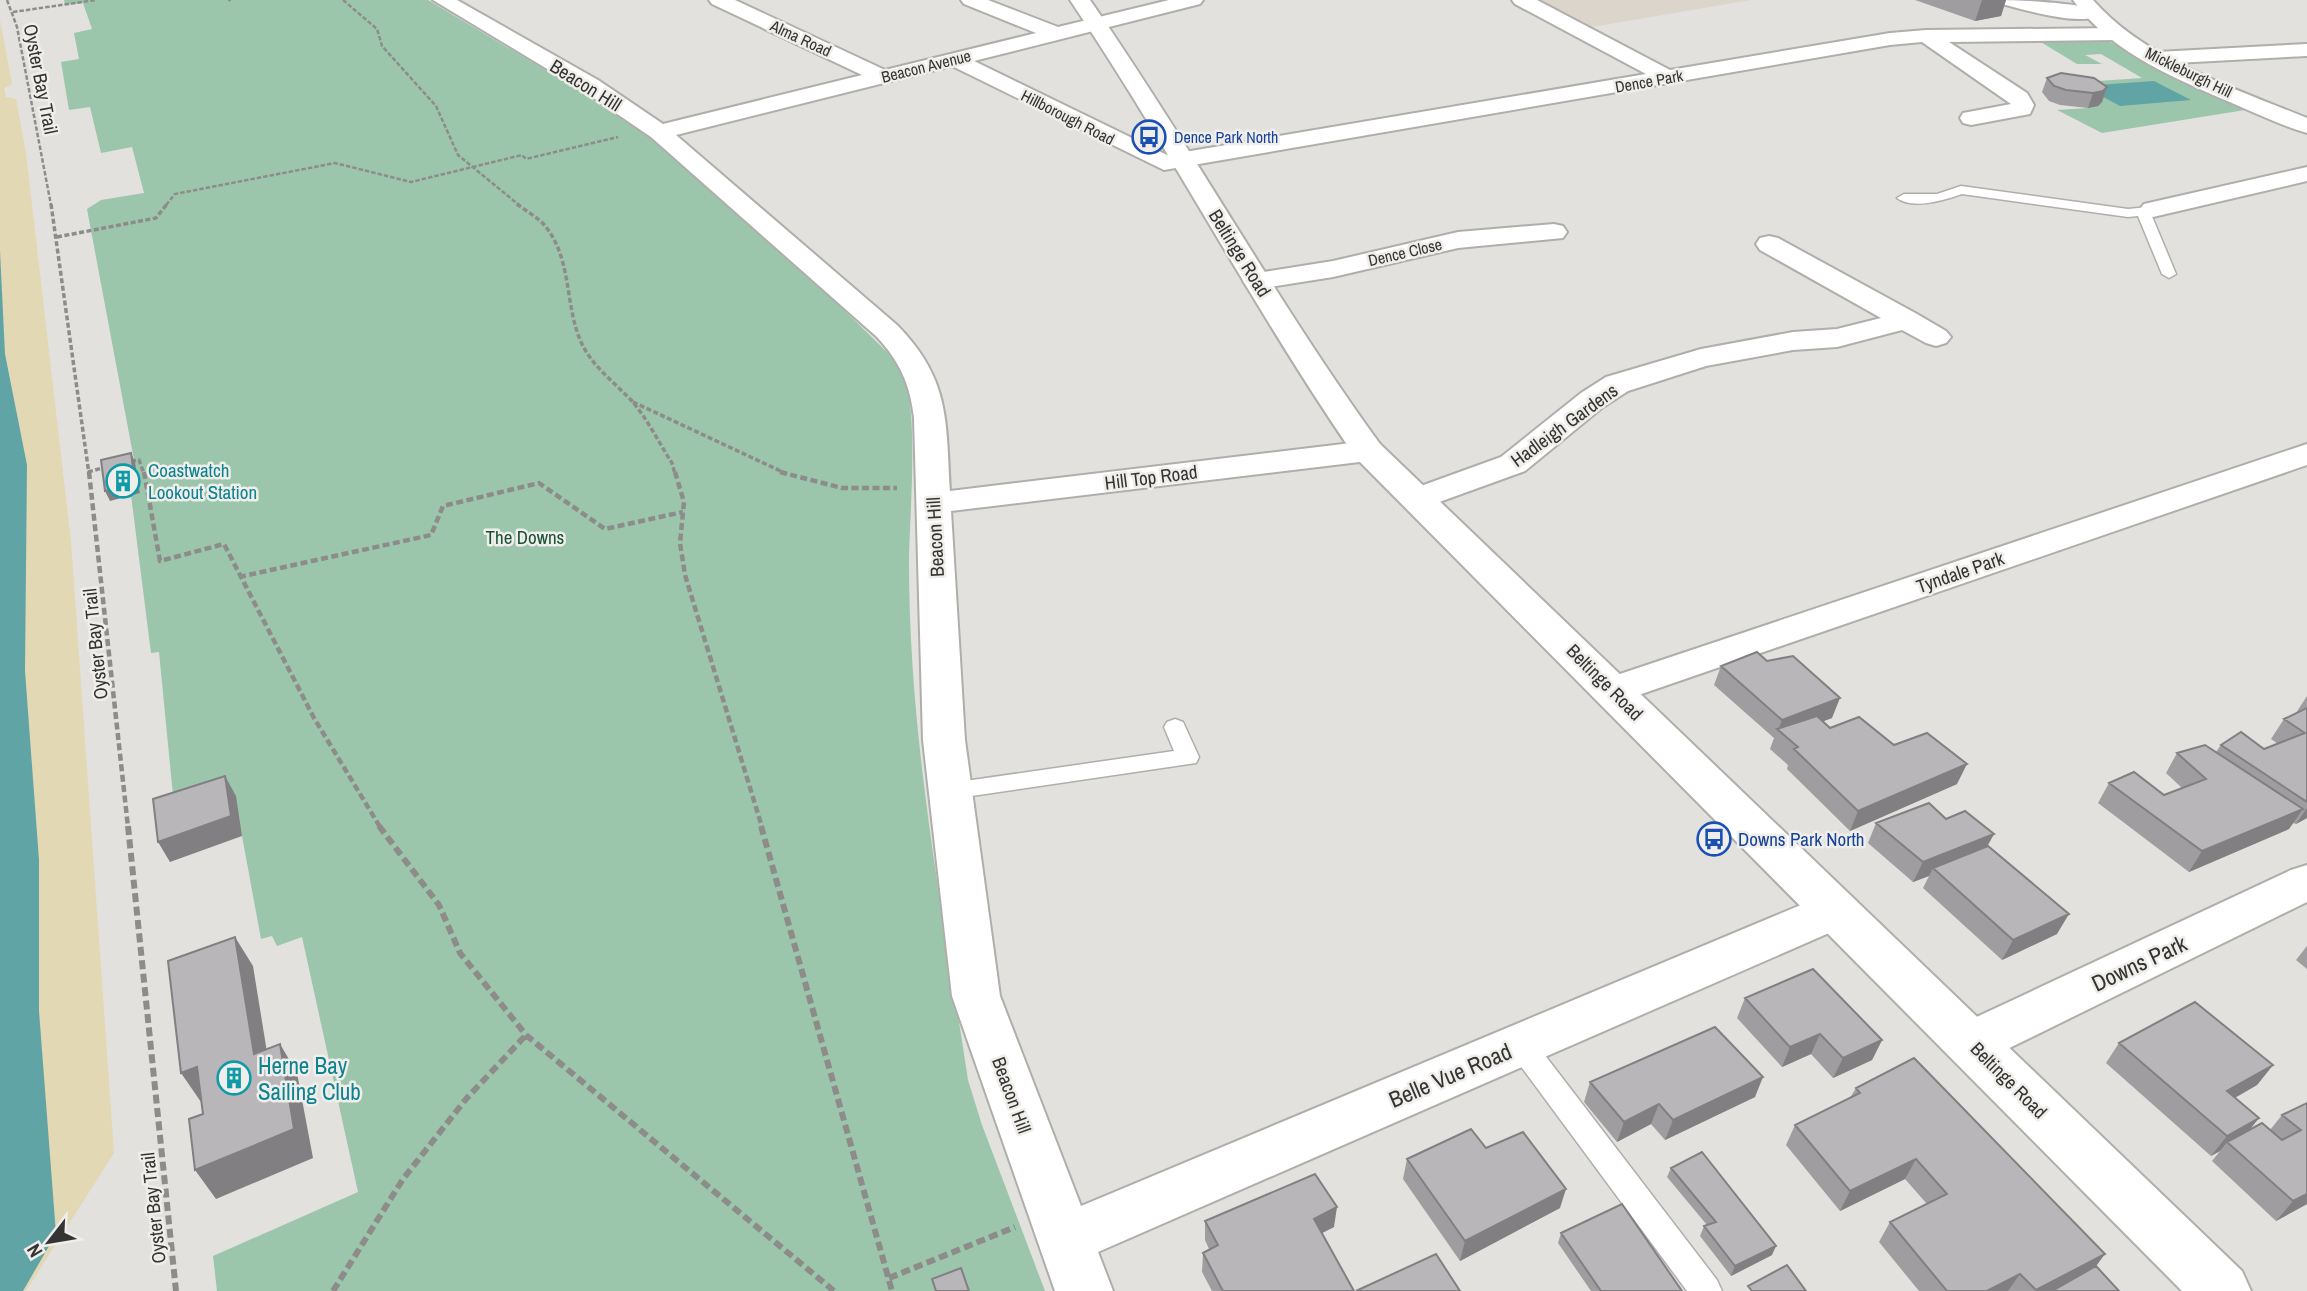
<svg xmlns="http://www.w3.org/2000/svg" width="2307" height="1291" font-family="'Archivo Narrow',sans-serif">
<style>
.built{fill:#dbd5cb}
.green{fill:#9bc6ab}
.sand{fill:#e2d8b3}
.water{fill:#60a4a6}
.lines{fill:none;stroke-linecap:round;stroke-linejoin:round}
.lane-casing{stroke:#b0aeab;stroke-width:3}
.street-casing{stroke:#b0aeab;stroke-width:4}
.secondary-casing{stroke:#b0aeab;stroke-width:4}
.path-far3{stroke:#8d8c8a;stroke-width:2.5;stroke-dasharray:4.5 2;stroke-linecap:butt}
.path-far2{stroke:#8d8c8a;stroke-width:3.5;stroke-dasharray:5 2.5;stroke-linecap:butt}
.path-far1{stroke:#8d8c8a;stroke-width:4.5;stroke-dasharray:7 3.5;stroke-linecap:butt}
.path{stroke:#8d8c8a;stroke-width:6;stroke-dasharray:9 4.5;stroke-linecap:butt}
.lane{fill:#fff;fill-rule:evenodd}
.street{fill:#fff;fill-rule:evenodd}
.secondary{fill:#fff;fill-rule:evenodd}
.wall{fill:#9f9d9f}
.shaded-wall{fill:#827f82}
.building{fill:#b9b6b9;stroke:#827f82;stroke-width:2}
.labels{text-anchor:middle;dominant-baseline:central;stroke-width:5;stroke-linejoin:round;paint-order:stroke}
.far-street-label{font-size:16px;fill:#343432;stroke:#f0eeeb}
.far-transit-label{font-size:16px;fill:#164399;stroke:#f0eeeb;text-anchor:start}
.street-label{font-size:19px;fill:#343432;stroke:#f0eeeb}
.culture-label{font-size:19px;fill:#0d838f;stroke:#f0eeeb;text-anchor:start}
.park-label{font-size:19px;fill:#175234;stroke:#f0eeeb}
.transit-label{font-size:19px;fill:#164399;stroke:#f0eeeb;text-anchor:start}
.near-street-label{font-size:23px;fill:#343432;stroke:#f0eeeb}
.near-culture-label{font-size:23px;fill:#0d838f;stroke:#f0eeeb;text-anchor:start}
</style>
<rect width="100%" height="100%" fill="#e3e1de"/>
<path class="built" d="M1534 0H1751L1586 28Z"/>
<path class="green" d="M64 0H428L572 86 655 141 791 258 890 355C894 361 899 366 902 372 920 406 909 520 909 563 909 737 942 908 968 1080L982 1125 1045 1291H217L213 1256 358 1192 302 937 277 946 272 936 261 939 242 836 175 816 159 652 151 653 131 495 140 492 87 209 101 200 144 193 132 147 101 153 90 107 69 110 61 62 79 59 74 33 92 29 83 3 65 5Z
M2103 40 2116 44 2155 69 2245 110 2102 133 2057 110 2088 108 2069 83 2142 78 2101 54 2085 55 2102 64H2077L2039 41Z"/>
<path class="sand" d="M0 20 12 84 4 88 6 97 16 99 26 153 71 541 114 1153 26 1291H0Z"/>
<path class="water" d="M2154 81 2191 100 2120 106 2083 86Z
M0 251 5 354 27 465 25 671 39 860V1011L56 1234 23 1291H0Z"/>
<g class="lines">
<defs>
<path id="lane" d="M1961 186 2128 209 2158 206V212L2151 214 2176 274 2169 278 2162 274 2138 216 2128 217 1962 194C1945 200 1913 210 1897 198L1904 194H1937Z
M1175 719 1183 722 1199 757 1196 763 951 799 943 797 939 791 943 785 951 783 1174 751 1164 727 1167 722Z
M1521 1033 1531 1037 1717 1280 1722 1291H1687L1511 1053 1507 1045 1511 1037Z"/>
<path id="street" d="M433 0H457L598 80 663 124 862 75 712 4 709 0H735L885 70 1036 33 964 4 961 0H988L1058 27 1169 0H1203L1200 4 974 61 1167 155 1646 74 1515 4 1512 0H1537L1670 70 1890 33 1926 30 2117 28 2124 30 2127 34 2124 38 2117 40 1949 42 2027 93 2034 105 2030 114 1971 125 1963 123 1960 118 1963 113 2011 104 1922 42 1890 45 1164 170 952 66 676 135 897 325C950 379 946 420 950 491L1368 441 1380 444 1384 451 1380 458 1368 461 951 511 965 740 1000 996 1081 1206 1820 897 1836 892 1852 897 1859 910 1852 923 1098 1252 1113 1291H1055L952 996 923 740 914 418C910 384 900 362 877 337L651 137 582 90Z
M1999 0C2016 0 2093 3 2101 13 2088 29 2021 9 2002 4Z
M2307 44V56L2157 64 2150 62 2146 58 2150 54 2157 52Z
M2307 167V181L2153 217 2144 214 2140 209 2144 204Z
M1554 224 1563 226 1567 232 1563 238 1458 248 1333 277 1257 289 1247 287 1243 281 1247 275 1257 273 1333 261 1458 232Z
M1769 236 1778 238 1917 314 1946 331 1951 337 1946 343 1936 346 1926 343 1902 330 1837 347 1793 350 1706 366 1628 391 1603 407 1525 471 1431 505 1419 508 1407 505 1402 498 1407 491 1501 457 1581 393 1606 377 1701 349 1793 332 1837 329 1881 318 1760 250 1756 244 1760 238Z
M2307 444V465L1627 699 1613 703 1599 699 1593 690 1599 681Z
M2307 865V902L1989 1058 1971 1064 1953 1058 1946 1043 1953 1028 2291 870Z"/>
<path id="secondary" d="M1070 0H1090C1191 145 1276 301 1380 444L2242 1271 2251 1291H2182L1356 458C1254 310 1171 150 1070 0Z
M2073 0H2093C2144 59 2236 89 2307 118V133C2285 127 2262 116 2241 107 2182 81 2112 55 2073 0Z"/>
</defs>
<use href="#lane" class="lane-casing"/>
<use href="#street" class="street-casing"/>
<use href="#secondary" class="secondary-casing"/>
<path class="path-far3" d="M7 0 17 27 51 205
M228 0H231
M343 0 377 29 382 46 436 106 458 155 519 205
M13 12 96 0
M166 205 175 194 335 163 411 182 522 155 526 159 618 137"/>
<path class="path-far2" d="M51 204 89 474
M517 204C526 211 539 218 546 227 573 262 564 306 582 344 593 367 614 382 631 400 647 418 659 443 672 463L675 474
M57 237 156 218 167 204
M633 402 787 474
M131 461 139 460 144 474
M88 472 106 467"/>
<path class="path-far1" d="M89 472 128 827
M144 472 160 561 224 544 314 718 380 827
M675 472 684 502 680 543 685 575 762 827
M780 472 842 488H897
M239 577 431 535 443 506 539 483 605 529 683 512"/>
<path class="path" d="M128 826 176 1291
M379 826 439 905 460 953 526 1035 834 1291
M761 826 892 1291
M889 1278 1015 1227
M333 1291 403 1179 466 1099 526 1035"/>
<use href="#lane" class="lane"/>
<use href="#street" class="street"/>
<use href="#secondary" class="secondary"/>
</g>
<path class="wall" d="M1915 0H2006L2001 16 1975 21Z
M2047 78 2107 87 2102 102 2098 106 2088 108 2060 105 2049 101 2042 92Z
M1721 666 1832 718 1823 721 1830 728 1894 745 1957 784 1850 831 1787 769 1788 765 1770 749 1774 738 1714 685Z
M2307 696V818L2296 824 2293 823 2289 829 2189 872 2098 803 2109 783 2164 795 2182 788 2166 773 2177 753 2216 752 2221 745 2264 749 2278 744 2271 739 2284 719 2296 713Z
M1946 819 1994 834 1987 846 2057 934 2002 960 1923 888 1929 876 1913 882 1868 843 1876 823Z
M2307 946V969L2296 960Z
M1745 998 1882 1040 1872 1060 1833 1078 1811 1054 1782 1067 1737 1018Z
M2119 1043 2273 1065 2257 1085 2235 1098 2259 1118 2248 1131 2270 1130 2282 1115 2307 1103V1204L2276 1221 2212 1161 2220 1151 2211 1156 2106 1063Z
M1590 1082 1755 1097 1665 1140 1651 1124 1617 1142 1584 1102Z
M1856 1088 2095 1267 2119 1291H1919L1879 1242 1890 1222 1927 1204 1905 1179 1840 1211 1786 1145 1795 1125 1850 1098Z
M1486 1148 1560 1208 1460 1261 1403 1179 1407 1159Z
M1671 1168 1772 1255 1731 1276 1700 1236 1704 1226 1707 1225 1667 1177Z
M1205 1221 1334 1227 1322 1233 1354 1291H1212L1202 1272 1203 1253 1209 1249 1205 1240Z
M1561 1233 1682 1291H1591L1558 1243Z"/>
<path class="shaded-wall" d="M1982 0H2006L2001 16 1975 21Z
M2107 87 2102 102 2098 106 2088 108 2093 93Z
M131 453 135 462 140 493 110 501 105 491Z
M1840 698 1832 718 1785 736 1778 730 1782 720Z
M1967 764 1957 784 1850 831 1858 811Z
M225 776 236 796 242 836 170 862 158 842Z
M2307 808V818L2296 824Z
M2303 809 2289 829 2189 872 2202 851Z
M1994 834 1983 854 1933 868 1929 876 1913 882 1923 862Z
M2069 914 2057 934 2002 960 2013 940Z
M235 937 253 966 272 1083 254 1054Z
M1820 1034 1811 1054 1782 1067 1790 1047Z
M1882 1040 1872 1060 1833 1078 1843 1058Z
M280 1044 297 1073 313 1158 216 1199 195 1170Z
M2273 1065 2257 1085 2211 1111 2227 1091Z
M197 1067 216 1096 201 1102 181 1073Z
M1763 1077 1755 1097 1665 1140 1673 1120Z
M1659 1104 1651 1124 1617 1142 1624 1122Z
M2259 1118 2243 1138 2227 1142 2220 1151 2211 1156 2227 1136Z
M1916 1159 1905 1179 1840 1211 1850 1191Z
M1566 1189 1560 1208 1460 1261 1465 1241Z
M2307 1194V1204L2276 1221 2293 1201Z
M1337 1207 1334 1227 1312 1238 1314 1219Z
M1776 1246 1772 1255 1731 1276 1735 1266Z
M2105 1254 2091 1273 2056 1291H2035Z
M2020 1274 2008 1291H1987Z"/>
<path class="building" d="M2061 73 2094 78 2107 87 2103 91 2093 93 2066 90 2054 86 2047 78Z
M131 453 135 483 105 491 101 460Z
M1757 652 1767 661 1793 656 1840 698 1782 720 1721 666Z
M2307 708V802L2221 745 2241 732 2264 749 2305 733 2284 719Z
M1817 716 1830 728 1859 717 1894 745 1927 733 1967 764 1858 811 1794 749 1798 747 1777 729Z
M2205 745 2303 809 2202 851 2109 783 2134 772 2164 795 2206 779 2177 753Z
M225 776 231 816 158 842 153 799Z
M1929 803 1946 819 1965 811 1994 834 1923 862 1876 823Z
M1988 846 2069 914 2013 940 1933 868Z
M235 937 254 1054 280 1044 294 1129 195 1170 189 1119 203 1114 197 1067 181 1073 168 961Z
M1813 969 1882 1040 1843 1058 1820 1034 1790 1047 1745 998Z
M2195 1002 2273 1065 2227 1091 2259 1118 2227 1136 2119 1043Z
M1715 1027 1763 1077 1673 1120 1659 1104 1624 1122 1590 1082Z
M1914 1058 2105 1254 2036 1290 2020 1274 1987 1291H1947L1890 1222 1947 1194 1916 1159 1850 1191 1795 1125 1860 1093 1856 1088Z
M2307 1103V1194L2293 1201 2227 1142 2262 1123 2282 1140 2301 1130 2282 1115Z
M1471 1129 1486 1148 1523 1132 1566 1189 1465 1241 1407 1159Z
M1702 1152 1776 1246 1735 1266 1704 1226 1716 1222 1671 1168Z
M1315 1174 1337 1207 1314 1219 1354 1291H1223L1203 1253 1218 1245 1205 1221Z
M1622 1204 1682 1291H1601L1561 1233Z
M1436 1254 1460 1291H1356Z
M1787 1265 1806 1291H1752L1748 1286Z
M2096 1266 2119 1291H2052Z
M961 1268 969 1291H936L932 1279Z"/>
<defs>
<symbol id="bus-ring" viewBox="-11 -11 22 22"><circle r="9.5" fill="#f0eeeb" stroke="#1a4fb4" stroke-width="1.5"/><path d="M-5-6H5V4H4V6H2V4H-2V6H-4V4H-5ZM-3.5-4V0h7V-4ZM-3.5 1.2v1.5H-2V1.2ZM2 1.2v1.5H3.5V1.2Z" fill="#1a4fb4"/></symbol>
<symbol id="building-ring" viewBox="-11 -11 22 22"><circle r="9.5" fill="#f0eeeb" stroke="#0f9aa8" stroke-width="1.5"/><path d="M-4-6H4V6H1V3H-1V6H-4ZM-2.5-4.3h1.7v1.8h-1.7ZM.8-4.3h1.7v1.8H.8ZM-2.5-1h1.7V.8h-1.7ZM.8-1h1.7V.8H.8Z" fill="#0f9aa8"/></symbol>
</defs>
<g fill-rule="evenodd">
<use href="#bus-ring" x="1130" y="118" width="38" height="38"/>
<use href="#building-ring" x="104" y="462" width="38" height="38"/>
<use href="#bus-ring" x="1695" y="820" width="38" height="38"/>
<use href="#building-ring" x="215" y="1059" width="38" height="38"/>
</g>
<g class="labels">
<g class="far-street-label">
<text transform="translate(801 38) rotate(25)">Alma Road</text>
<text transform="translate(926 66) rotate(-14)">Beacon Avenue</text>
<text transform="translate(2189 72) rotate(26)">Mickleburgh Hill</text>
<text transform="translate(1649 81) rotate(-10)">Dence Park</text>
<text transform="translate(1068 117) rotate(27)">Hillborough Road</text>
<text transform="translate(1405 252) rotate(-13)">Dence Close</text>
</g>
<g class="far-transit-label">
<text x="1174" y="137">Dence Park North</text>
</g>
<g class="street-label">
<text transform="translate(41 79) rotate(79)">Oyster Bay Trail</text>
<text transform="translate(586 85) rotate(32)">Beacon Hill</text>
<text transform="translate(1240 253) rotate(58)">Beltinge Road</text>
<text transform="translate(1564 425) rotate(-36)">Hadleigh Gardens</text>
<text transform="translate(1151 477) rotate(-7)">Hill Top Road</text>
<text transform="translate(935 537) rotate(-93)">Beacon Hill</text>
<text transform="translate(1960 572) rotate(-19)">Tyndale Park</text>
<text transform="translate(95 644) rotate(-96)">Oyster Bay Trail</text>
<text transform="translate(1605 682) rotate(45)">Beltinge Road</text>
<text transform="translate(2009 1080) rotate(45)">Beltinge Road</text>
<text transform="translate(1012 1095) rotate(70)">Beacon Hill</text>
<text transform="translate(153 1208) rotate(-96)">Oyster Bay Trail</text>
</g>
<g class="culture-label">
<text x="148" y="470">Coastwatch<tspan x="148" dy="22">Lookout Station</tspan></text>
</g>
<g class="park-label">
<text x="525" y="537">The Downs</text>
</g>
<g class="transit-label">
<text x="1738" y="839">Downs Park North</text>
</g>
<g class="near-street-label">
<text transform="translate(2139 963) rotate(-25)">Downs Park</text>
<text transform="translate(1450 1075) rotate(-23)">Belle Vue Road</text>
</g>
<g class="near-culture-label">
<text x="258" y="1065">Herne Bay<tspan x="258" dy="26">Sailing Club</tspan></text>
</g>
</g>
<g transform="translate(49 1242) rotate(239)" stroke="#f0eeeb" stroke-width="5" paint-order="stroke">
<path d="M0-5L12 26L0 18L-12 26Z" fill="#343432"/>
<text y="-10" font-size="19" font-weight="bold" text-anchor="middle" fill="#343432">N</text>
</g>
</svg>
